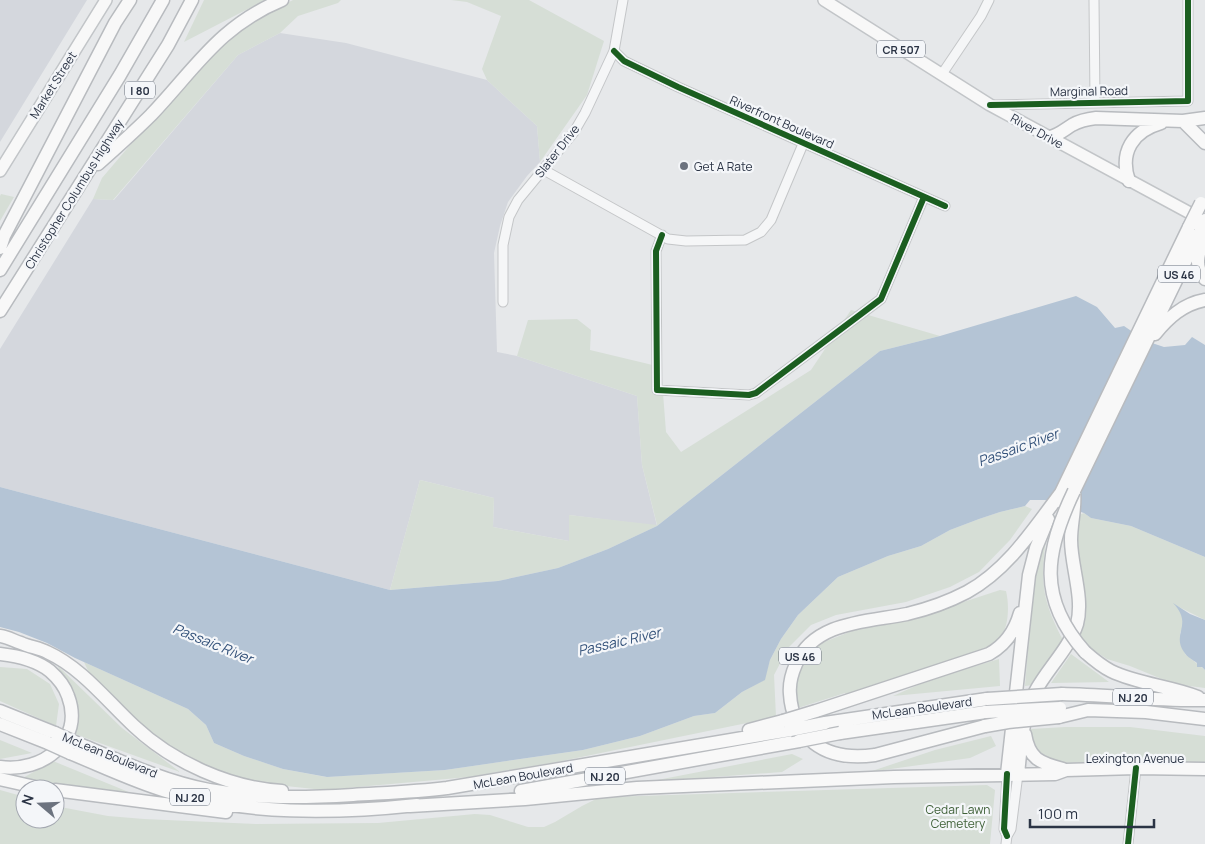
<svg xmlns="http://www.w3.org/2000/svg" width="1205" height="844" font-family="Manrope,sans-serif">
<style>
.built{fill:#d4d7dd}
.green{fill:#d6ded6}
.water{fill:#b4c4d5}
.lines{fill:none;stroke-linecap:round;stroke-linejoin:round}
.minor-casing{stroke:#c4c6c8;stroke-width:11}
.major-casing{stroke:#c2c5c8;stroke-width:14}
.highway-casing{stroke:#b8bbbf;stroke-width:15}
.minor{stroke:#f5f6f7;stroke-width:9}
.major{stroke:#f8f8f8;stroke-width:11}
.highway{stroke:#f8f8f8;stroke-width:12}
.highway-bridge-casing{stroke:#b8bbbf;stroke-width:15;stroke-linecap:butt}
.highway-bridge{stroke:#f8f8f8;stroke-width:12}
.cycleway-casing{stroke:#f4f6f9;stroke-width:9}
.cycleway{stroke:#1b5e20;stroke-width:6}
.poi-dot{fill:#6c737f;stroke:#f4f6f9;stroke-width:2}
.labels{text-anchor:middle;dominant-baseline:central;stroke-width:4.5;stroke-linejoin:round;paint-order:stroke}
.shield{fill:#f4f6f9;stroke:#676e7b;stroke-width:1}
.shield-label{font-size:11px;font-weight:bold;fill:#2b3445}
.street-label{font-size:12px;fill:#2b3445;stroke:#f4f6f9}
.poi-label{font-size:12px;fill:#2b3445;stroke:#f4f6f9;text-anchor:start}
.park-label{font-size:12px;fill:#3f6138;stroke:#f4f6f9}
.water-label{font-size:14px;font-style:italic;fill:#34527a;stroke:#f4f6f9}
</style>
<rect width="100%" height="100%" fill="#e6e8ea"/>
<path class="built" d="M0 0H87L0 142Z
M280 33 346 43 487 80 537 126 540 162 527 176 508 202 500 226 494 253 497 352 517 356 637 396 642 465 657 526 569 515V541L493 527 494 498 420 480 390 590 0 487V349L93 199 114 200 238 55Z"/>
<path class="green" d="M204 0H265L184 42Z
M293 0H341L338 3 298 16 280 33 238 55 113 200 93 199 102 178 212 49 239 27Z
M451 0H529L604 41 587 95 540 162 537 126 487 80 482 69 501 16 467 2Z
M1 194 14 197 0 221V196Z
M851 310 940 336 880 351 657 526 608 549 558 568 498 581 390 590 420 480 494 498 493 527 569 541V515L657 525 642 465 637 396 517 356 528 320 577 319 591 330 590 350 661 367 666 432 681 452 811 370Z
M1025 506 1032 509 1010 540 979 572 950 587 906 602 836 615 811 625 788 648 774 675 776 717 557 762 469 777 324 790 257 783 209 770 161 744 91 677 84 662 188 709 206 725 214 743 244 756 283 769 326 777 445 770 583 750 640 736 694 716 715 713 742 692 764 680 770 660 781 639 798 615 838 577 888 556 921 546 950 530 979 519 1000 512Z
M1084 513 1091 518 1131 526 1205 557V620L1175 605 1181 611 1184 625 1180 633 1185 654 1205 670V688L1174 684 1130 666 1107 659 1080 641 1078 633 1077 516Z
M1047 533C1040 580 1041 598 1063 640L1033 685 1025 686 1034 575Z
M1000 590 1006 591C1009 603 1009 622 1003 633 1001 638 996 642 992 646L847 696 845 693 798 708 795 692 796 670 814 646 852 631 930 613Z
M1071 654 1109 682 1051 683Z
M999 659 1000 686 893 696 929 680Z
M57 665 122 728 180 772 72 733 77 703Z
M0 667 27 669 50 684 59 704 56 726 0 701Z
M1065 727H1130L1205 736V762L1054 763C1039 758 1031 744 1031 729Z
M991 736 996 746 970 758 869 772 935 750Z
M0 740 32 753 0 759Z
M792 754 803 759 782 772 647 782Z
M53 761 131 793 21 779Z
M987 785 995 790 990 844H0V790L25 797V819H55V806L108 816 144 819 256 824 378 823 475 814 490 815 528 827H544L555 822 582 806 596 799 608 797Z"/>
<path class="water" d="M1076 296 1097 307 1115 328 1124 326 1146 341 1164 347 1185 345 1192 337 1205 345V557L1131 526 1091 518 1084 513 1045 500H1030L1025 506 1000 512 979 519 950 530 921 546 888 556 838 577 798 615 781 639 770 660 765 680 742 692 715 713 694 716 640 736 583 750 445 770 327 777 283 769 244 756 214 743 206 725 188 709 75 658 47 643 19 632 0 627V487L390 590 498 581 558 568 608 549 657 526 880 351 940 336Z
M1173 603 1190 614 1205 620V670L1202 667H1197V663C1193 660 1187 657 1184 652 1171 633 1194 625 1173 603Z"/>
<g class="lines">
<defs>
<path id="minor" d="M1094 0 1095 102
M614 51 624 61 678 87 945 206
M942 74 981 16 989 0
M990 105 1188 101V0
M542 169 668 239 686 241 745 240 761 232 771 220 803 144
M662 235 656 251 657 390 749 395 756 393 881 299 924 197
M503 302V245L509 217 518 200 574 132 585 113 614 51 623 0
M1007 836 1004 829 1007 774
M1006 844 1007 836 1011 829 1018 774
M1128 844 1136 768"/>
<path id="major" d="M824 0 990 105 1201 219
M0 171 106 0"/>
<path id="highway" d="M1183 121 1205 143
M1050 137C1059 135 1064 130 1072 125 1079 121 1087 119 1096 118L1183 121 1205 118
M98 164C116 148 134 132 151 115 195 69 219 26 282 0
M1129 181C1119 152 1133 131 1161 123
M1203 240C1198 255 1194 267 1205 279
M0 248 4 236 115 23 130 0
M0 270 120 75 163 0
M0 311 168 45 192 0
M1155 334C1168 318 1183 304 1205 300
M1057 501 1189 227
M0 636C8 637 14 641 21 643 30 647 39 648 47 652 82 668 106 700 134 726 172 762 230 788 282 791
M1085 652C1093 659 1101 666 1111 671 1138 684 1170 686 1198 697
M0 654C18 656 36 660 50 671 58 678 65 687 68 696 85 741 42 773 0 767
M1062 694C1109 695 1157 701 1205 700
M0 711 55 733
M816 711 989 654C1005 645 1015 631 1020 613
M1059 717 1088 710 1146 712 1205 719
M825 723 987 699
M0 724 48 743
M985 726 875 755C854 758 832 757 814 743 799 731 791 713 790 694 789 684 792 673 796 664 814 621 868 622 907 614 928 609 948 602 967 592 1007 570 1033 530 1060 494
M749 730 783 721
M840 733 986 712
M1025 734C1029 759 1040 763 1063 769
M77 743C120 761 163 781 209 790 257 799 304 798 353 795 384 793 415 792 447 788L790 730
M70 753C102 766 133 781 166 791 248 815 332 814 417 805
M1007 774 1029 575 1036 548 1048 519
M1018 774C1021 747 1022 717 1035 692 1047 669 1069 649 1077 624 1084 598 1071 566 1071 540 1071 523 1076 507 1074 491L1201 229
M0 779 44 789
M55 790 226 812
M521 791 799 741
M410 806 525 799 637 788 894 777 1055 774 1066 770 1136 768 1205 769"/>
</defs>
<use href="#minor" class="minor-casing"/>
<use href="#major" class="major-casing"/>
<use href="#highway" class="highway-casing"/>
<use href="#minor" class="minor"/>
<use href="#major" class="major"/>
<use href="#highway" class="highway"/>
<defs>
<path id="highway-bridge" d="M1189 227 1201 203
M1201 229 1205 220
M1074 491C1045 552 1037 598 1085 652
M987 699 1062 694
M986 712 1060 708
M783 721 816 711
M985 726 1008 722 1059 717
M790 730 825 723
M55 733 77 743
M799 741 840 733
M48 743 70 753"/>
</defs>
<use href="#highway-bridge" class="highway-bridge-casing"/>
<use href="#highway-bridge" class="highway-bridge"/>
<defs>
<path id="cycleway" d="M614 51 624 61 678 87 945 206
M990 105 1188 101V0
M662 235 656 251 657 390 749 395 756 393 881 299 924 197
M1007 836 1004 829 1007 774
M1128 844 1136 768"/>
</defs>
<use href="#cycleway" class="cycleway-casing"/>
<use href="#cycleway" class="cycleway"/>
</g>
<circle class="poi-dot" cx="684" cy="166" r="5"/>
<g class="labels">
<g class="shield">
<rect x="877" y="40.5" width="48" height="17" rx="4"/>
<rect x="125" y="81.5" width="30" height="17" rx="4"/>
<rect x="1158" y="265.5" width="42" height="17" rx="4"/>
<rect x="779" y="647.5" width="42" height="17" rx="4"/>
<rect x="1113" y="688.5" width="40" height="17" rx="4"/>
<rect x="585" y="767.5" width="40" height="17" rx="4"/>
<rect x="170" y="788.5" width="40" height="17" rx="4"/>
</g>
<g class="shield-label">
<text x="901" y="49">CR 507</text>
<text x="140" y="90">I 80</text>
<text x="1179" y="274">US 46</text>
<text x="800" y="656">US 46</text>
<text x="1133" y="697">NJ 20</text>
<text x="605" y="776">NJ 20</text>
<text x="190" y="797">NJ 20</text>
</g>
<g class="street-label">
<text transform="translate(53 85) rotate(-58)">Market Street</text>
<text transform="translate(1089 91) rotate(-1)">Marginal Road</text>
<text transform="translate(782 122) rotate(24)">Riverfront Boulevard</text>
<text transform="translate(1037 131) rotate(29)">River Drive</text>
<text transform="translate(557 151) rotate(-52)">Slater Drive</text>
<text transform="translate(74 194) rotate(-58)">Christopher Columbus Highway</text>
<text transform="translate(922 708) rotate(-8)">McLean Boulevard</text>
<text transform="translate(110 755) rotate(22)">McLean Boulevard</text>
<text x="1135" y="758">Lexington Avenue</text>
<text transform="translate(523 776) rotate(-10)">McLean Boulevard</text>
</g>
<g class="poi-label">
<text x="694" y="166">Get A Rate</text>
</g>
<g class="park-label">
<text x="958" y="809">Cedar Lawn<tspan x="958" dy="14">Cemetery</tspan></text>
</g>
<g class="water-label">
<text transform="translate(1018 447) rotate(-20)">Passaic River</text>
<text transform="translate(619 641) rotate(-13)">Passaic River</text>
<text transform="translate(213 643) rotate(22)">Passaic River</text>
</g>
</g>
<g transform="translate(40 804) rotate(289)"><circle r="24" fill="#f4f6f9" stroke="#a4a8b1"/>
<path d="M0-4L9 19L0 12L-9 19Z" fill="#6c737f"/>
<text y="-8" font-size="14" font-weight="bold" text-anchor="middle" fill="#2b3445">N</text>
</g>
<path d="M1030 819v8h124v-8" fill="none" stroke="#2b3445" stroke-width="2.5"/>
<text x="1038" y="819" font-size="15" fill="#2b3445" stroke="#f4f6f9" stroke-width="4" paint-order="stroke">100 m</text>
</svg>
